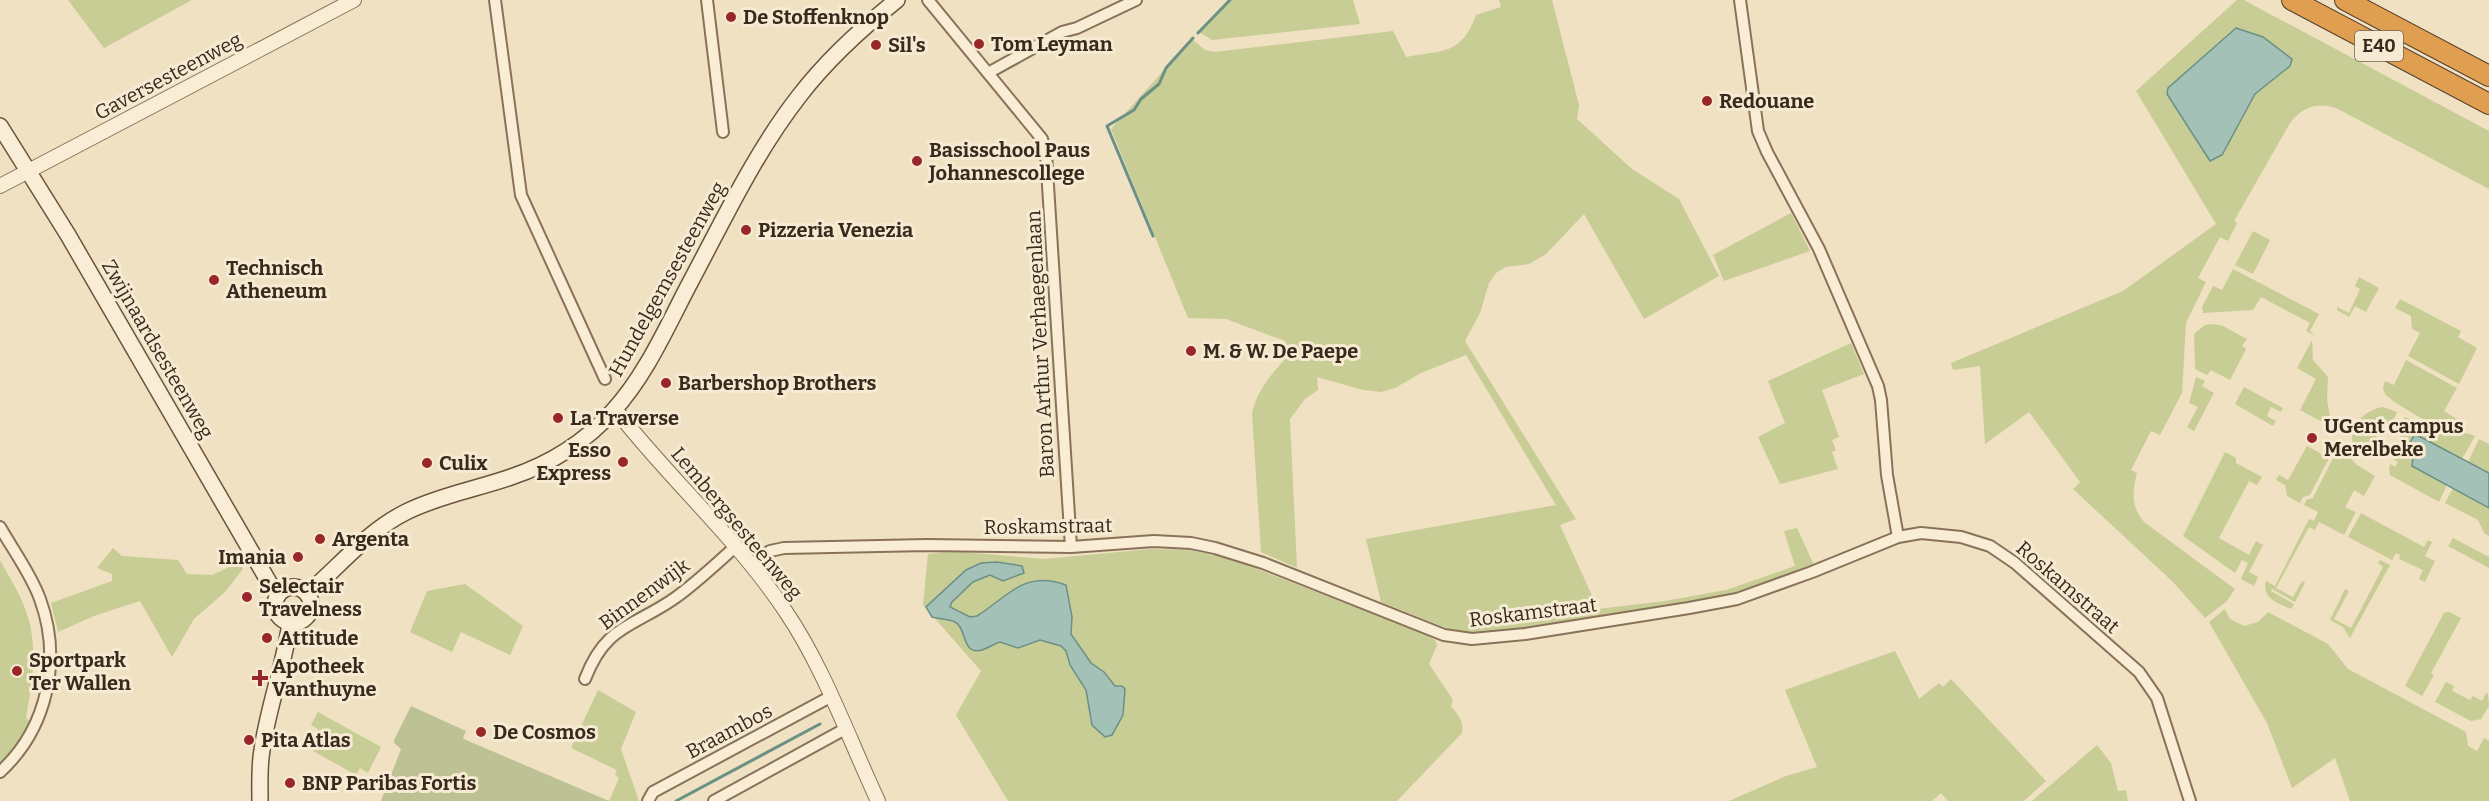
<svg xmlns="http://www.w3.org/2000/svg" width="2489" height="801" font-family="Bitter,serif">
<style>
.green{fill:#c8cd95;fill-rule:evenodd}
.cemetery{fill:#bdc295}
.water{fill:#a4c1b8;stroke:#6b9086;stroke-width:1.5}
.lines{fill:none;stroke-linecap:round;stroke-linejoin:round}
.stream{stroke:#6b9086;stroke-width:3}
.minor-casing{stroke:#897259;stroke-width:14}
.tertiary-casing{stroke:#897259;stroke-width:16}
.secondary-casing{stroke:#6b533c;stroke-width:18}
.motorway-casing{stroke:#57402d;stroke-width:22}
.minor{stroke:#f9eed5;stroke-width:10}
.tertiary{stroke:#f9eed5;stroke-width:14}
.secondary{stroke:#f9eed5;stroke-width:15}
.motorway{stroke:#e09f50;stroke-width:20}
.poi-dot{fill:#99272a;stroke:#f6ebd2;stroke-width:2}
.labels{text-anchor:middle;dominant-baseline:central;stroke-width:6;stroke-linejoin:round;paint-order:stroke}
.shield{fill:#f6ebd2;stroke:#716453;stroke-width:1.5}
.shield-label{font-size:18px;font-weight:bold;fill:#382a1d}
.poi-label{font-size:20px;font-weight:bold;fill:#382a1d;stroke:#f6ebd2;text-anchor:start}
.street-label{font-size:20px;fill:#382a1d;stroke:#f6ebd2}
</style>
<rect width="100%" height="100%" fill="#efe1c2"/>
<path class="green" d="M68 0H192L104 48Z
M1228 0H1353L1360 24 1212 40 1199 32Z
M1499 0H1552L1579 105 1577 119 1632 169 1679 199 1719 276 1644 319 1584 214 1546 254 1529 264 1506 267 1496 273 1489 283 1480 313 1465 341 1576 519 1560 525 1598 609 1665 601 1726 590 1795 566 1784 531 1797 528 1814 565 1728 597 1674 607 1489 633H1459L1381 602 1366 539 1556 505 1466 355 1421 373 1395 388 1381 392 1363 390 1317 377 1318 390 1305 399 1290 419 1297 568 1261 552 1252 413C1257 391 1270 376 1285 359V341L1226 319 1188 318 1111 129 1192 39 1205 50 1214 52 1393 31 1406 57C1444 50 1461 55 1476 15L1501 7Z
M2237 0H2244L2253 5 2489 131V189L2336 108C2316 102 2303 107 2290 123L2234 221 2237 223 2228 241 2220 237 2198 278 2206 282 2186 323 2182 393 2160 435 2151 431 2131 470 2137 473C2132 492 2131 506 2144 522L2235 589 2227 601 2205 618 2173 582 2073 489 2080 482 2029 412 1985 444 1980 366 1953 370 1951 363 2123 291 2216 224 2136 91ZM2236 28 2290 66 2255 94H2167L2169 88Z
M1791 213 1810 251 1724 281 1713 255Z
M2253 231 2270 240 2253 274 2235 265Z
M2233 269 2319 314 2310 331 2316 336 2306 331 2310 323 2261 297 2253 310 2203 313 2202 307 2213 286 2222 290Z
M2359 277 2379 288 2366 312 2355 306 2349 317 2337 310V307L2349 313 2360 289 2355 286Z
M2400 299 2461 331 2458 337 2477 348 2459 384 2408 356 2420 333 2412 329 2411 316 2395 308Z
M2213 324 2223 326 2247 339 2242 346 2246 349 2230 380 2211 370 2207 375 2195 369 2194 334 2205 325Z
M2312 340 2313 360 2328 377 2327 400 2332 427 2300 410 2316 379 2297 368Z
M1851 343 1864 374 1822 390 1839 437 1832 440 1836 450 1832 452 1838 469 1780 484 1758 437 1785 423 1768 381Z
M2406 360 2457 388 2444 411 2457 419C2452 423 2447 427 2440 426 2429 424 2394 403 2386 395L2383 389 2385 381 2394 385Z
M2196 377 2205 381 2202 386 2214 393 2194 431 2187 427 2198 407 2189 403Z
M2244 387 2283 408 2281 412 2271 407 2267 416 2276 421 2273 426 2235 404Z
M2383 407 2397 412 2392 423 2382 426 2364 459C2339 440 2357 411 2383 407Z
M2405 417 2436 433 2460 431 2475 436 2462 459 2415 434 2412 466 2447 485 2439 502 2390 475 2389 467 2391 464 2395 467 2398 462 2393 459 2395 456 2391 453 2401 437 2398 428Z
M2479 439 2489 444V473L2468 462Z
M2307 446 2329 458 2310 495 2303 497 2300 503 2287 496 2285 485 2276 480 2279 475 2288 480Z
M2339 446 2357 465 2375 476 2364 496 2354 490 2346 506V508L2356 512 2344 535 2319 522 2315 530 2309 527 2276 588 2293 597 2302 581 2305 583 2295 602 2272 589 2271 591 2294 604 2291 609C2278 603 2262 599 2266 581L2275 586 2309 519 2314 521 2318 512 2304 505 2306 500 2313 498Z
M2225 452 2236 458V463L2262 477 2257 485 2249 481 2219 538 2249 555 2256 541 2263 545 2249 572 2258 577 2254 586 2241 579 2248 563 2242 560 2235 573 2183 536Z
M2453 488 2489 508V536L2484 533 2478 520 2445 503Z
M2361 513 2424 547 2428 540 2432 542 2425 556 2435 561 2425 582 2419 579 2423 570 2399 559 2400 555 2396 553 2392 560 2348 537Z
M2453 538 2489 557V568L2448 546Z
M113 548 122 556 178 560 187 574 212 575 240 562 243 569 225 592 194 619 172 657 140 601 94 616 58 632 51 603 112 581V574L97 568Z
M1151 549 1189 550 1229 558 1425 634 1435 640 1437 645 1429 664 1453 700 1451 706C1458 715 1464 721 1462 733L1397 801H1008L956 715 981 671 923 605 928 554 953 551 1044 559Z
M0 560C8 575 18 590 24 606 39 642 33 680 26 717L30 723 23 739 0 765Z
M2380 560 2390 565 2350 638 2343 627 2330 620 2345 589 2349 591 2334 619 2351 628 2383 567 2378 563Z
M465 584 523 626 510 655 461 632 452 652 410 632 427 591Z
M2225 609 2230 619 2244 626 2258 622 2268 612 2328 644 2348 669 2466 732 2468 746 2477 751 2484 738 2489 741V801H2350L2335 758 2292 788 2267 723 2209 622Z
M2449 612 2461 618 2431 673 2434 675 2422 696 2405 686 2444 613Z
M1895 651 1919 699 1939 683 1943 687 1951 679 2046 781 2024 801H1948L1941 793 1932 801H1729L1786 776 1817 767 1785 690Z
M2446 682 2454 686 2452 691 2470 700 2473 696 2482 701 2486 693 2488 694 2489 706 2481 719 2471 721 2435 702Z
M598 690 636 712 621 749 639 801H609L619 778 615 775 617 770 571 748Z
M318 712 381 747 368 773 360 768 356 775 313 751 318 729 311 725Z
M2097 745 2111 763 2118 791 2126 790 2128 801H2032Z"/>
<path class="cemetery" d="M411 706 466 731 463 738 466 740 609 801H381L401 749 394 743V740Z"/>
<path class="water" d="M2236 28 2263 37 2292 59 2290 66 2255 94 2222 155 2210 161 2167 94 2168 88Z
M2415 434 2489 473V508L2412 466 2413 457 2407 448Z
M997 562 1022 566 1024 573 1003 581 990 575 973 582 952 602 950 607 970 617 977 616C1009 596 1023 570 1066 585L1072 617 1071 634 1091 663 1104 672 1115 686H1122L1125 689 1123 715 1112 735 1105 737 1092 725 1086 690 1070 665 1066 651 1061 646 1040 640 1018 648 1000 642C994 644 988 648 982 650 961 656 967 627 955 622 949 619 939 619 932 617L926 607 966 570 981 563Z"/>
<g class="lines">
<path class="stream" d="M1198 33 1230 0
M1153 236 1107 126 1134 110 1141 99 1159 84 1166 68 1193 38
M676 801 820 724"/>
<defs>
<path id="minor" d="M495 0 521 195 605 379
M707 0 723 132
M928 0 1042 139 1046 154 1071 547
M1740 0 1758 131 1767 152 1819 249 1878 386 1881 400 1887 475 1898 537
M988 73 1062 32 1077 28 1136 0
M0 527C13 550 31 574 40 599 62 659 48 728 0 772
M751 565 770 551 784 548 927 545 1071 547 1154 541 1191 543 1215 548 1263 563 1444 635 1472 639 1525 634 1689 608 1737 599 1812 572 1898 537 1921 533 1961 537 1990 546 2015 563 2139 672 2157 698 2190 801
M585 679C606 624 634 627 675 598 696 583 716 564 735 547
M648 801 653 792 830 697
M714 801 845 729"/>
<path id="tertiary" d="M0 186 354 0
M615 409C669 479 737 538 786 612 824 668 849 739 878 801"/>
<path id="secondary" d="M0 126 68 235 270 584 279 594
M275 605a18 18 0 1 1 36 0a18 18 0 1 1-36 0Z
M307 594C341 565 367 531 408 511 441 495 477 489 511 477 550 464 586 441 613 411 647 374 668 324 692 279 725 217 756 151 800 95 827 60 862 28 897 0
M260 801C260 784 259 767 262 750 268 707 284 666 290 623"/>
<path id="motorway" d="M2292 0 2489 104
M2345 0 2489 76"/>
</defs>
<use href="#minor" class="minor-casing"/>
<use href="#tertiary" class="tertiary-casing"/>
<use href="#secondary" class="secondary-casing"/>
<use href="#motorway" class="motorway-casing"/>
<use href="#minor" class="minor"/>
<use href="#tertiary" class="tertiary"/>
<use href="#secondary" class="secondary"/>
<use href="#motorway" class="motorway"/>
</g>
<g class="poi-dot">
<circle cx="731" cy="17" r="6"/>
<circle cx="979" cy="44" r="6"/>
<circle cx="876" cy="45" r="6"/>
<circle cx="1707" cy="101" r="6"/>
<circle cx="917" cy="161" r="6"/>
<circle cx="746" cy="230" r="6"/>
<circle cx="214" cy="280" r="6"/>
<circle cx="1191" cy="351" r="6"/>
<circle cx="666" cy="383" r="6"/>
<circle cx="558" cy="418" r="6"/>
<circle cx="2312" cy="438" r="6"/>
<circle cx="623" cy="462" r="6"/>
<circle cx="427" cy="463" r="6"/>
<circle cx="320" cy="539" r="6"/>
<circle cx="298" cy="557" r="6"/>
<circle cx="247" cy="597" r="6"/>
<circle cx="267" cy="638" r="6"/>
<circle cx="17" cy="671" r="6"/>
<path d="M257 669h6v6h6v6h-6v6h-6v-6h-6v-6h6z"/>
<circle cx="481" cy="732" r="6"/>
<circle cx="249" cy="740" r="6"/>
<circle cx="290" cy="783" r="6"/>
</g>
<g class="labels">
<rect class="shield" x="2355" y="31" width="48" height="30" rx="4.5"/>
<g class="shield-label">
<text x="2379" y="46">E40</text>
</g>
<g class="poi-label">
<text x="743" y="17">De Stoffenknop</text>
<text x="991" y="44">Tom Leyman</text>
<text x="888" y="45">Sil's</text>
<text x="1719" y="101">Redouane</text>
<text x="929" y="150">Basisschool Paus<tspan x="929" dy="23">Johannescollege</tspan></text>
<text x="758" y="230">Pizzeria Venezia</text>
<text x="226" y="268">Technisch<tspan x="226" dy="23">Atheneum</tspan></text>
<text x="1203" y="351">M. &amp; W. De Paepe</text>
<text x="678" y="383">Barbershop Brothers</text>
<text x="570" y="418">La Traverse</text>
<text x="2324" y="426">UGent campus<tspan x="2324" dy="23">Merelbeke</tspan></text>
<text x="611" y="450" text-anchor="end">Esso<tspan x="611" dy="23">Express</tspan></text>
<text x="439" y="463">Culix</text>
<text x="332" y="539">Argenta</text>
<text x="286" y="557" text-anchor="end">Imania</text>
<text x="259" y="586">Selectair<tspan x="259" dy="23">Travelness</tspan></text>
<text x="279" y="638">Attitude</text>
<text x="29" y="660">Sportpark<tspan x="29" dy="23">Ter Wallen</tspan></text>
<text x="272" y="666">Apotheek<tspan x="272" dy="23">Vanthuyne</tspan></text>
<text x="493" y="732">De Cosmos</text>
<text x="261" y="740">Pita Atlas</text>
<text x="302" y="783">BNP Paribas Fortis</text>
</g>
<g class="street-label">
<text transform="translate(168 76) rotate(-28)">Gaversesteenweg</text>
<text transform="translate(667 279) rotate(-61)">Hundelgemsesteenweg</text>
<text transform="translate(1040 344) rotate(-93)">Baron Arthur Verhaegenlaan</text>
<text transform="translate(158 349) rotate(60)">Zwijnaardsesteenweg</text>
<text transform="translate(737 523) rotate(50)">Lembergsesteenweg</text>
<text transform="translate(1048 526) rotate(-1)">Roskamstraat</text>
<text transform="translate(2068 587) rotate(41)">Roskamstraat</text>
<text transform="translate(644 594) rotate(-36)">Binnenwijk</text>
<text transform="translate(1533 612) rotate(-7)">Roskamstraat</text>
<text transform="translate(729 731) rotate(-28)">Braambos</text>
</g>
</g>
</svg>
